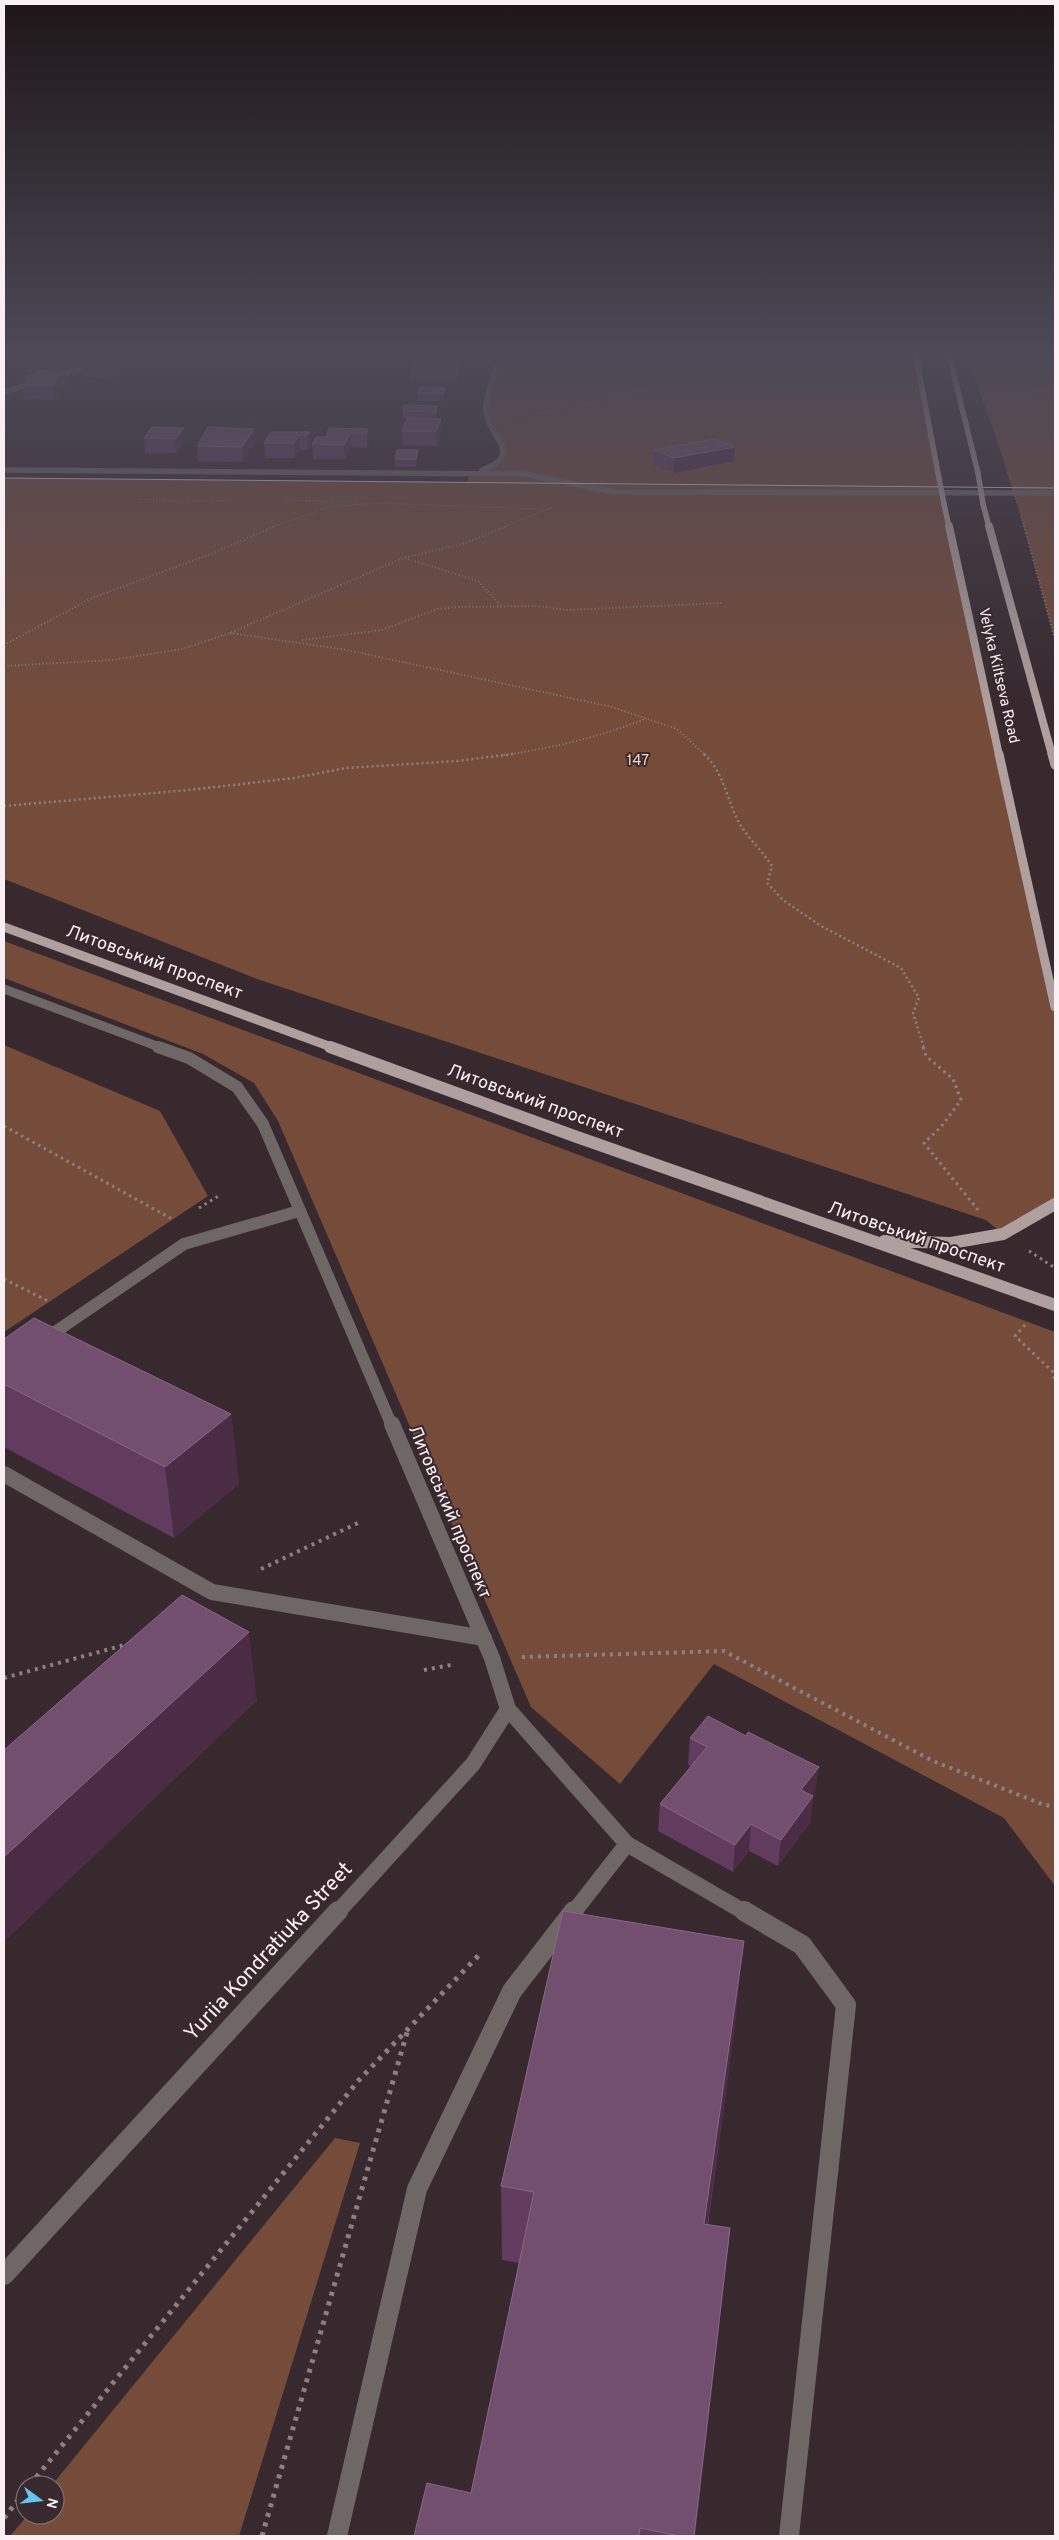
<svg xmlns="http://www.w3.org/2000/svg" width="1059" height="2540" font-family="Overpass,sans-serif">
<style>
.green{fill:#754c3a}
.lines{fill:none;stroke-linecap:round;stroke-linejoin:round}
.path-far5{stroke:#8c8084;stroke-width:1;stroke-dasharray:1 2;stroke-linecap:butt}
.path-far4{stroke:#8c8084;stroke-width:2;stroke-dasharray:1 2.5;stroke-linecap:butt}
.path-far3{stroke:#8c8084;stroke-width:2.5;stroke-dasharray:2 3;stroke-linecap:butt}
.path-far2{stroke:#8c8084;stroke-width:3;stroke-dasharray:2.5 4;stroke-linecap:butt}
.path-far1{stroke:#8c8084;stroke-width:4;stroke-dasharray:3 5;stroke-linecap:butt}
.path{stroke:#8c8084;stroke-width:5;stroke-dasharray:4 6;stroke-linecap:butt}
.lane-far2{stroke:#6f6766;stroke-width:12}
.lane-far1{stroke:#6f6766;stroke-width:16}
.lane{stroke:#6f6766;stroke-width:20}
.street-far4{stroke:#6f6766;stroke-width:5.5}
.street-far3{stroke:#6f6766;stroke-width:9}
.street-far2{stroke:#6f6766;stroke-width:12}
.street-far1{stroke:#6f6766;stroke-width:16}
.street{stroke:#6f6766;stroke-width:20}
.primary-far3{stroke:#af9f9e;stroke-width:5.5}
.primary-far2{stroke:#af9f9e;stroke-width:8}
.primary-far1{stroke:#af9f9e;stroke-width:9}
.primary{stroke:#af9f9e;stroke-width:12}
.tram{stroke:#e6dce0;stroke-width:1}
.path-bridge{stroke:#8c8084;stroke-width:1;stroke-dasharray:1 2;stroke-linecap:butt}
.primary-bridge{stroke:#af9f9e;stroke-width:5.5}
.wall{fill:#613c5f}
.shaded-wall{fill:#4a2c45}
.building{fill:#724f6f;stroke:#876884}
.labels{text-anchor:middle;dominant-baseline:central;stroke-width:4;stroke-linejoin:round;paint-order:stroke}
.far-street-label{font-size:15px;fill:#faf0f4;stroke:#37292e}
.far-park-label{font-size:15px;fill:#f6d3c4;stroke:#37292e}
.street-label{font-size:18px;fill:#faf0f4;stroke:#37292e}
.near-street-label{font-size:21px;fill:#faf0f4;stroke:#37292e}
</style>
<rect width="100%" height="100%" fill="#37292e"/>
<path class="green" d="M504 351H915L944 504 1055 1007V1204L1003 1234 986 1220 260 980 4 879V478L467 482 470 473 490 468 505 450 488 424 486 407Z
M963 351H1055V640C1028 542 1003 444 963 351Z
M4 941 1055 1332V1886L1004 1818 714 1664 620 1784 531 1707 278 1121 254 1083 203 1054 4 978Z
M4 1045 160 1111 208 1196 4 1332Z
M335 2138 360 2143 239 2536H10L28 2515H55V2485H52Z"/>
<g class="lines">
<path class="path-far5" d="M749 351 866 360 894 377
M527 355 566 360H608L617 351
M987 400 1055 389
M514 418 621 398 654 385 719 370 725 366 735 351
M138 499 179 502 232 500
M285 500 359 502
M1021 517 1024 527
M272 527 328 507 375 503 542 509
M504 527 553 507"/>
<path class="path-far4" d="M1024 526 1055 640
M405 558 478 581 500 605
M230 633 347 650 612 707 677 729 705 755
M302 640 382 630 437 609 458 607 536 606 567 610 723 603
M4 645 92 598 214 553 275 526
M4 666 112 660 182 649 230 633 403 558 466 543 507 526
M504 755C552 748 600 737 645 719"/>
<path class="path-far3" d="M704 754C725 773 727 803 741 826 750 840 763 852 772 866L767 883 783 900 821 926 901 968 919 998 913 1013 924 1048
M4 806 189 790 294 778 346 768 457 761 513 754"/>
<path class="path-far2" d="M923 1047 926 1056 953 1079 961 1100 941 1127 924 1143 978 1210
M4 1126 172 1219
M199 1208 220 1195
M1029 1251 1055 1268
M4 1279 50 1302
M1025 1325 1015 1336 1052 1371 1055 1381"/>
<path class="path-far1" d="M261 1569 360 1522
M522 1657 724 1651 933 1761 1042 1804 1055 1807
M424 1670 451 1665
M4 1678 128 1644"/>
<path class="path" d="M30 2485 359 2080 479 1955
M4 2518 25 2491
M262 2536 408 2029"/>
<path class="lane-far2" d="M45 1339 184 1244 299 1211"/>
<path class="lane-far1" d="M4 1474 212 1592 484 1638
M508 1709 627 1844 746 1913
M573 1913 627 1844"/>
<path class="lane" d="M744 1911 802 1945 846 2005 789 2536
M337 2536 417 2189 512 1991 574 1911"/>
<path class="street-far4" d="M475 351H503
M4 392 141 351
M4 470 524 474 614 492 1055 493
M482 470C528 453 484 436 486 406 487 387 497 368 504 351"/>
<path class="street-far3" d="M4 989 162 1048"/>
<path class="street-far2" d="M158 1047 189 1058 237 1087 263 1124 392 1426"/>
<path class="street-far1" d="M337 1913 473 1764 508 1709 492 1658 392 1424"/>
<path class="street" d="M4 2275 338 1911"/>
<path class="primary-far3" d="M915 351 938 473
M948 351 978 473
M944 504 949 527
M983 504 989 527"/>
<path class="primary-far2" d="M949 526 999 755
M989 526 1052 755"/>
<path class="primary-far1" d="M999 754 1055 1007
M1052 754 1055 765
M4 927 334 1048"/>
<path class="primary" d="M330 1047 577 1137 1055 1305
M884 1241 951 1243 1003 1234 1055 1204"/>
<path class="tram" d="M4 478 1055 488"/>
<path class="path-bridge" d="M1008 473 1017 504"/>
<path class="primary-bridge" d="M938 473 944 504
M978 473 983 504"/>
</g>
<path class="wall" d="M116 351H158L159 361 140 367 118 363 119 375 105 379 83 376 82 363 117 362Z
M166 351H215L192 357 166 352Z
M277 351H311V354L307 360 278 359Z
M360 351H387V352L385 358H360Z
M393 351H462L458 381H411V365L393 363Z
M65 373 67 386 61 388V392L54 400 24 399 23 386 26 382 25 377Z
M418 394 445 395 443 401H418Z
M437 406V413L436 419H441V433L437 446 402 445V431L407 418H403V411Z
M152 427 185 442 176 453H145L144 438Z
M254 429 255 443 243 462 198 461 197 446Z
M368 429 369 443 367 448 351 447 345 459H313L312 444 326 437Z
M310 432 311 446 308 450H300L295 458H265L264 443Z
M654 450 734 461 674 473 653 465Z
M418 458 416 467H395V459Z
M4 1339 231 1414 239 1484 174 1538 4 1447Z
M690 1738 815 1794 813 1797 810 1823 778 1866 749 1851 733 1872 658 1831 660 1804 691 1766 688 1765Z
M736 2016 708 2225 730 2228 722 2302 695 2536H414L471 2493 519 2263 502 2260 501 2186Z"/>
<path class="shaded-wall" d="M150 351H158L159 361 140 367 138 354Z
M191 351H215L192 357Z
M307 351H311V354L307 360Z
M385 351H387V352L385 358Z
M459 351H462V353L458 381V362Z
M118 362 119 375 105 379 103 366Z
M65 373 67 386 61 388V392L54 400 52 378Z
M445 388V395L443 401V394Z
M437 406V413L436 419V412Z
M441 419V433L437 446 436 431Z
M184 428 185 442 176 453 175 439Z
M254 429 255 443 243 462 242 447Z
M368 429 369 443 367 448V433Z
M310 432 311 446 308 450 307 435Z
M351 433V447L345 459 344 445Z
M299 436 300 450 295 458 294 443Z
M735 447 734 461 674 473V458Z
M418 450V458L416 467V459Z
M231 1414 239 1484 174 1538 165 1467Z
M249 1632 257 1701 4 1942V1857Z
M819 1767 815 1794 813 1797 810 1823 778 1866 781 1840 801 1790Z
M751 1824 749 1851 733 1872 735 1845Z
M744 1941 736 2016 697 2298 704 2224Z
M730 2228 722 2302 695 2536H694Z"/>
<path class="building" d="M119 351H150L138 354Z
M412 351H459L458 362H411Z
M97 359 118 362 103 366 82 363Z
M41 370 65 373 52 378H59L52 386H23L30 378 25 377Z
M421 387 445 388 443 394H418Z
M404 405 437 406 436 412 403 411Z
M407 418 441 419 436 431H402Z
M152 427 184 428 175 439 144 438Z
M208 427 254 429 242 447 197 446Z
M329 428 368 429 367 433H351L344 445 312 444 316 437H326Z
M271 432H310L307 435 299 436 294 443H264Z
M714 439 735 447 674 458 654 450Z
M397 450H418L416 459H395Z
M34 1318 231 1414 165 1467 4 1384V1339Z
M182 1595 249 1632 4 1857V1750Z
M708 1716 746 1736 748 1732 819 1767 801 1790 813 1796 781 1840 751 1824 735 1845 660 1804 707 1747 690 1738Z
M563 1911 744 1941 704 2224 730 2228 694 2536H679L640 2528 639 2536H414L427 2483 471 2493 534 2192 501 2186Z"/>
<linearGradient id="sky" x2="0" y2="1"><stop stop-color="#1e1719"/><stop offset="0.5" stop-color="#4d4957"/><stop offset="1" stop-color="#4d4957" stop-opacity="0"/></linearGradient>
<rect width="1059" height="706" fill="url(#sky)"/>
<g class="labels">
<g class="far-street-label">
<text transform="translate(998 676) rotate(77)">Velyka Kiltseva Road</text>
</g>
<g class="far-park-label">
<text x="638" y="761">147</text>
</g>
<g class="street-label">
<text transform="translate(154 963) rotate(20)">Литовський проспект</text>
<text transform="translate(535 1102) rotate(20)">Литовський проспект</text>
<text transform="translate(916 1238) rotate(19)">Литовський проспект</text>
<text transform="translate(449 1512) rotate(67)">Литовський проспект</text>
</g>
<g class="near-street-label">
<text transform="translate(269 1952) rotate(-47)">Yuriia Kondratiuka Street</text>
</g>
</g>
<rect width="1059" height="2540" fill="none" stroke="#faf0f4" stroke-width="10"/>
<g transform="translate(40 2500) rotate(105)"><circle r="24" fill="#37292e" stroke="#85797d"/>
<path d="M0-4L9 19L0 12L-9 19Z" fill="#65c5ee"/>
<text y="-8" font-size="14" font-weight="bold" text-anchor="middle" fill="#faf0f4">N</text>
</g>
</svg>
